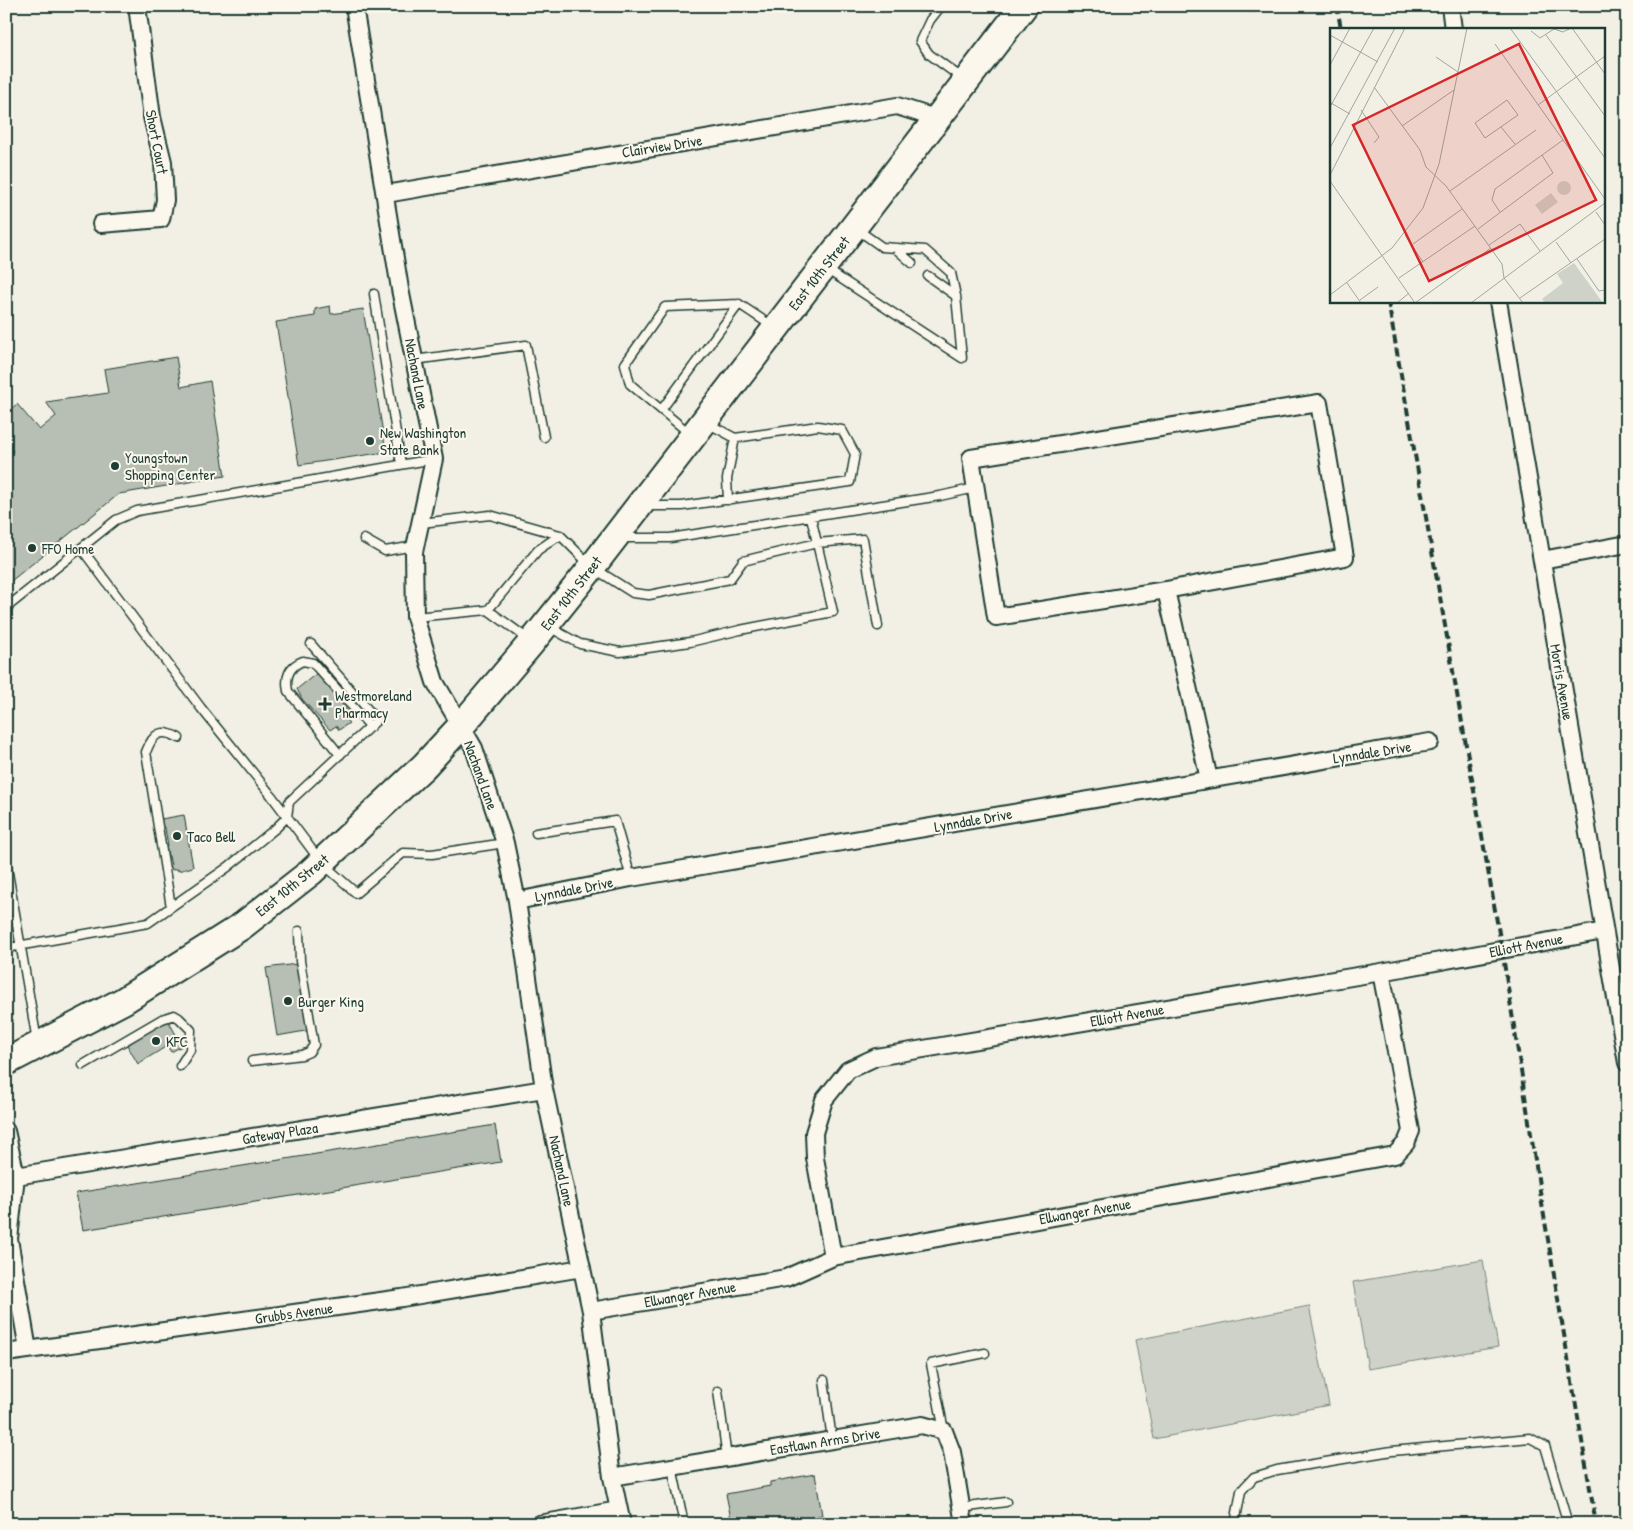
<svg xmlns="http://www.w3.org/2000/svg" width="1633" height="1530" font-family="'Patrick Hand',sans-serif">
<style>
.green{fill:#cfd2c8;stroke:#77887e}
.building{fill:#b7beb3;stroke:#1f3d34}
.lines{fill:none;stroke-linecap:round;stroke-linejoin:round}
.service-casing{stroke:#1f3d34;stroke-width:11}
.minor-casing{stroke:#1f3d34;stroke-width:20}
.primary-casing{stroke:#1f3d34;stroke-width:30}
.service{stroke:#fbf7ec;stroke-width:8}
.minor{stroke:#fbf7ec;stroke-width:16}
.primary{stroke:#fbf7ec;stroke-width:26}
.rail{stroke:#1f3d34;stroke-width:4;stroke-dasharray:8 4;stroke-linecap:butt}
.poi-dot{fill:#1f3d34;stroke:#fbf7ec;stroke-width:2}
.labels{text-anchor:middle;dominant-baseline:central;stroke-width:4;stroke-linejoin:round;paint-order:stroke}
.street-label{font-size:15px;fill:#1f3d34;stroke:#fbf7ec}
.poi-label{font-size:15px;fill:#1f3d34;stroke:#fbf7ec;text-anchor:start}
.inset-road{fill:none;stroke:#9ea89e;stroke-width:1}
.view{fill:#d62828;fill-opacity:0.15;stroke:#d62828;stroke-width:2.5}
.inset-edge{fill:none;stroke:#1f3d34;stroke-width:2.5}
</style>
<rect width="100%" height="100%" fill="#f2f0e5"/>
<filter id="ink" filterUnits="userSpaceOnUse"><feTurbulence type="fractalNoise" baseFrequency=".02" numOctaves="2"/><feDisplacementMap in="SourceGraphic" scale="10" xChannelSelector="R" yChannelSelector="G"/><feConvolveMatrix kernelMatrix="1 2 1 2 8 2 1 2 1" color-interpolation-filters="sRGB"/></filter>
<g filter="url(#ink)">
<path class="green" d="M1483 1260 1498 1347 1368 1369 1353 1282Z
M1309 1306 1329 1405 1154 1439 1135 1340Z"/>
<path class="building" d="M330 306 331 314 363 309 386 452 299 465 276 322 315 316V309Z
M176 357 181 387 210 381 225 476 119 494 6 585V456L13 451 6 443V413L17 404 39 430 56 416 46 402 108 393 104 369Z
M317 673 332 691H334L337 695 336 697 350 714 345 719 349 723 339 730 336 726 330 730 302 699 297 689Z
M184 815 193 867 178 871V869L172 870 169 856H168L166 845H168L165 828H163L161 819Z
M297 964 311 1030 277 1036 266 968Z
M168 1020 182 1046 171 1052 167 1046 138 1064 127 1045Z
M495 1125 501 1162 83 1230 76 1193Z
M815 1474 822 1515 803 1519V1521L797 1523 796 1520 778 1524H732L726 1494 770 1486V1482Z"/>
<g class="lines">
<defs>
<path id="service" d="M941 6 930 20 920 41 929 54 963 79
M1252 6 1253 7
M895 248 912 263
M826 269 962 358 956 296 951 273 925 250 882 247 858 230
M928 276 956 296
M374 294 401 464
M414 360 526 345 544 437
M662 409 739 304
M689 433 630 384 625 364 665 307 739 304 772 326
M728 500 727 479 735 438
M647 506H682L850 482 855 454 842 430 818 426 735 438 709 424
M421 523 490 515 560 535 592 567 633 593 649 595 730 579 743 561 817 543 863 539 878 626
M622 538H670L940 496 975 488
M364 539 385 551 409 547 413 551
M81 548 201 708 271 795 321 862 356 893 403 853 432 854 505 843
M6 608 116 520 137 511 434 459
M488 610 538 550 560 535
M415 617 488 610 528 639
M549 627 580 644 620 652 690 642 740 630 833 612 811 517
M340 755 288 691C285 677 289 666 303 661L313 663 371 727
M536 833 615 821 631 878
M6 861 37 1041
M171 907 146 752C153 733 161 728 179 738
M6 948 148 923 228 867 276 828 287 817 289 802 377 720 311 644
M252 1061 302 1055 309 1052 314 1045 300 961 299 931
M83 1065 162 1019 174 1015 179 1018 191 1030 190 1050 180 1066
M824 1380 832 1440
M718 1391 727 1458
M944 1431 931 1364 985 1353
M672 1467 683 1519
M961 1508 1006 1502
M1235 1524 1241 1491 1254 1477 1277 1470 1392 1451 1530 1438 1545 1446 1568 1524"/>
<path id="minor" d="M354 6 400 289 434 459 414 552 415 617 435 682 474 748 505 843 517 901 544 1089 591 1311 612 1477 622 1524
M1450 6 1453 29
M386 194 897 106 938 119
M101 224 161 219 165 200 163 162 152 117 137 6
M1498 301 1627 1063
M1319 403 1345 557 1166 590 996 617 971 458Z
M1542 560 1627 544
M1166 590 1209 779
M517 901 631 878 1430 742
M6 1131 16 1176 9 1239 28 1350
M16 1176 544 1089
M833 1257 815 1158 814 1133 824 1100 848 1070 876 1057 1381 972 1604 931
M591 1311 786 1278 833 1257 1395 1155 1406 1143 1411 1131 1381 972
M6 1353 402 1298 582 1268
M612 1477 922 1425 944 1431 952 1452 964 1524
M539 1524 619 1510"/>
<path id="primary" d="M6 1062 123 1001 242 926 311 872 424 766 461 726 532 642 592 567 1024 6"/>
</defs>
<use href="#service" class="service-casing"/>
<use href="#minor" class="minor-casing"/>
<use href="#primary" class="primary-casing"/>
<use href="#service" class="service"/>
<use href="#minor" class="minor"/>
<use href="#primary" class="primary"/>
<path class="rail" d="M1337 6 1341 29
M1388 301 1502 950 1542 1204 1596 1524"/>
</g>
</g>
<g class="poi-dot">
<circle cx="370" cy="441" r="5"/>
<circle cx="115" cy="466" r="5"/>
<circle cx="32" cy="548" r="5"/>
<path d="M322.5 696.5h5v5h5v5h-5v5h-5v-5h-5v-5h5z"/>
<circle cx="177" cy="836" r="5"/>
<circle cx="288" cy="1001" r="5"/>
<circle cx="156" cy="1041" r="5"/>
</g>
<g class="labels">
<g class="street-label">
<text transform="translate(157 142) rotate(79)">Short Court</text>
<text transform="translate(662 146) rotate(-9)">Clairview Drive</text>
<text transform="translate(819 273) rotate(-52)">East 10th Street</text>
<text transform="translate(417 374) rotate(79)">Nachand Lane</text>
<text transform="translate(571 593) rotate(-52)">East 10th Street</text>
<text transform="translate(1562 682) rotate(80)">Morris Avenue</text>
<text transform="translate(1372 752) rotate(-9)">Lynndale Drive</text>
<text transform="translate(481 775) rotate(70)">Nachand Lane</text>
<text transform="translate(973 820) rotate(-10)">Lynndale Drive</text>
<text transform="translate(292 885) rotate(-39)">East 10th Street</text>
<text transform="translate(574 889) rotate(-11)">Lynndale Drive</text>
<text transform="translate(1526 945) rotate(-11)">Elliott Avenue</text>
<text transform="translate(1127 1015) rotate(-10)">Elliott Avenue</text>
<text transform="translate(280 1133) rotate(-9)">Gateway Plaza</text>
<text transform="translate(562 1171) rotate(78)">Nachand Lane</text>
<text transform="translate(1085 1211) rotate(-10)">Ellwanger Avenue</text>
<text transform="translate(690 1294) rotate(-10)">Ellwanger Avenue</text>
<text transform="translate(294 1313) rotate(-8)">Grubbs Avenue</text>
<text transform="translate(825 1441) rotate(-9)">Eastlawn Arms Drive</text>
</g>
<g class="poi-label">
<text x="380" y="432">New Washington<tspan x="380" dy="17">State Bank</tspan></text>
<text x="125" y="457">Youngstown<tspan x="125" dy="17">Shopping Center</tspan></text>
<text x="42" y="548">FFO Home</text>
<text x="335" y="695">Westmoreland<tspan x="335" dy="17">Pharmacy</tspan></text>
<text x="187" y="836">Taco Bell</text>
<text x="298" y="1001">Burger King</text>
<text x="166" y="1041">KFC</text>
</g>
</g>
<g transform="translate(1330 28)">
<rect width="275" height="275" fill="#f2f0e5"/>
<path d="M227 160a7 7 0 1 1 14 0a7 7 0 1 1-14 0ZM221 165 228 174 212 186 205 177ZM244 235 273 275H215L212 271 233 255 227 246Z" fill="#cfd2c8"/>
<path class="inset-road" d="M180 0 275 130M242 0 275 46M201 3 210 10 224 1 233 4 241 0M0 7 48 34M216 7 275 88M165 16 275 171M106 29 128 44M0 37 20 0M44 59 90 122 96 139 116 158 172 236 174 250 193 275M177 72 188 87 155 110 145 95ZM1 75 20 86M208 77 275 28M0 79 44 0M31 82 49 109 44 115M72 98 124 62M171 99 185 116M0 120 65 0M0 147 75 0M0 153 85 275M120 163 206 102M170 184 162 172 165 161 233 112M266 184 275 197M148 201 223 145 212 127M75 207 93 234M226 214 241 235M83 216 132 181M159 217 190 196 210 223M247 231 269 263 275 262M69 250 145 198M17 255 31 275M0 267 62 220 93 180 109 136 137 0M190 270 275 211M30 272 48 259M67 275 79 265M85 275 161 220M141 275 275 175"/>
<path class="view" d="M189 16 266 172 99 253 23 97Z"/>
<rect width="275" height="275" class="inset-edge"/>
</g>
<rect width="1633" height="1530" fill="none" stroke="#fbf7ec" stroke-width="25"/>
<rect x="12" y="12" width="1608" height="1505" fill="none" stroke="#1f3d34" stroke-width="2" filter="url(#ink)"/>
</svg>
